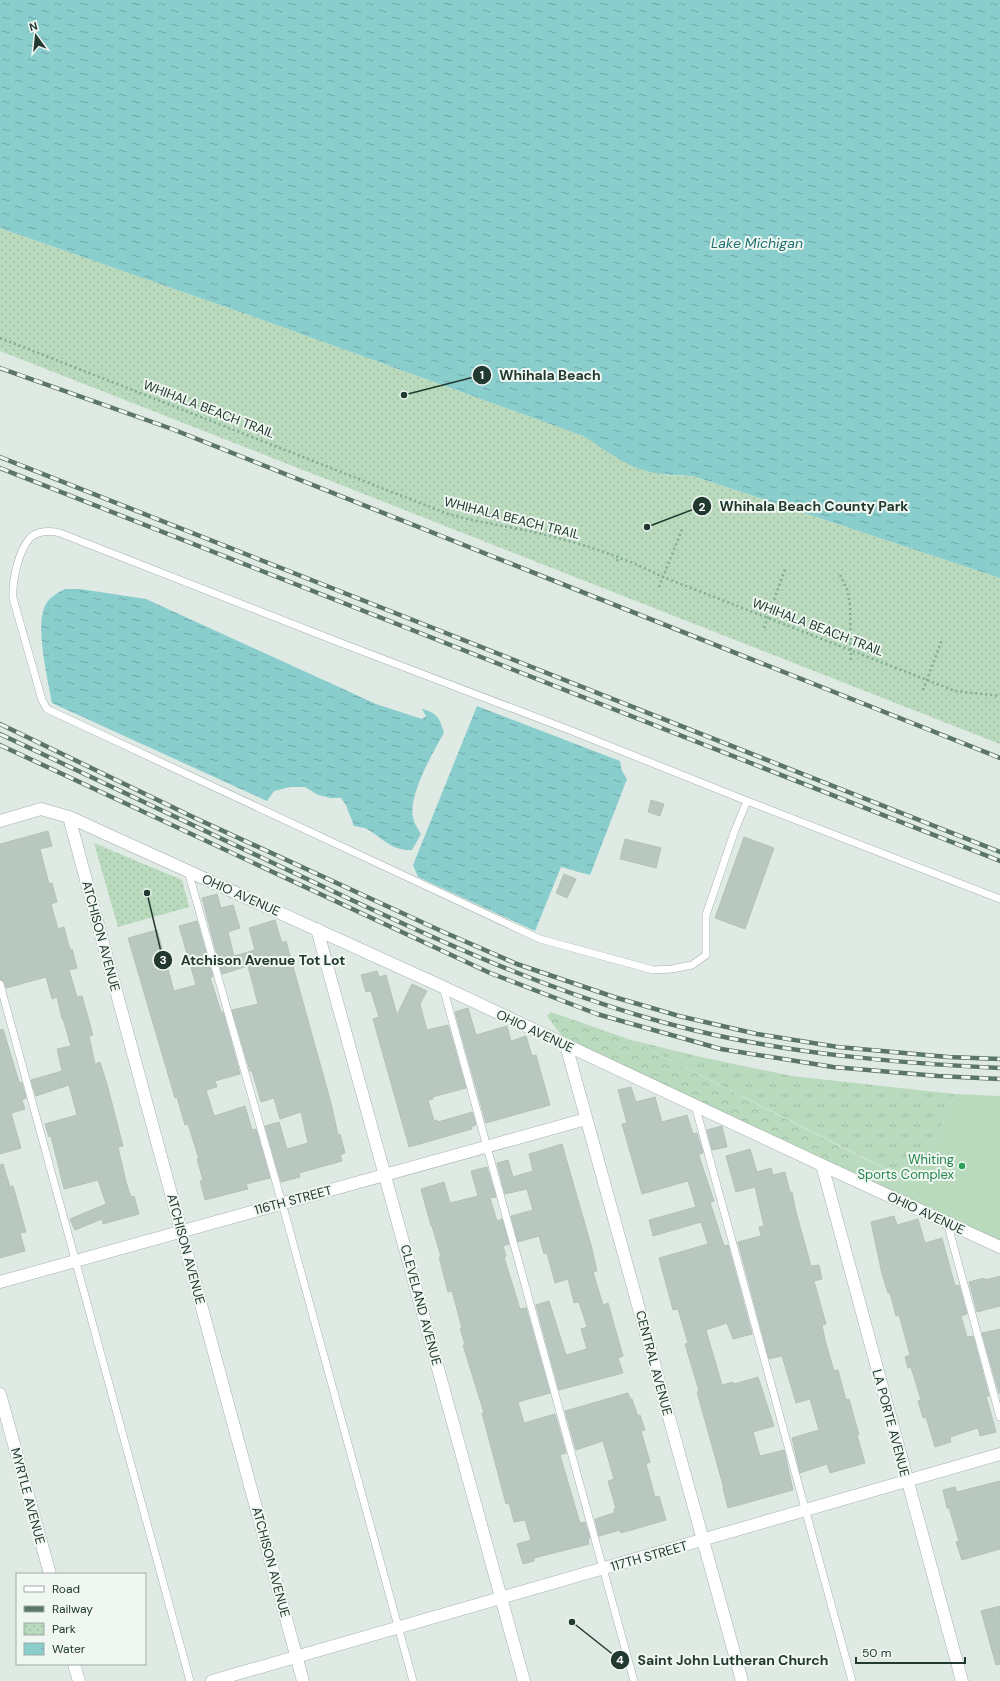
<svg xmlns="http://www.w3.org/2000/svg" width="1000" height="1681" font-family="'DM Sans',sans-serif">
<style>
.grass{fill:url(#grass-tufts)}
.forest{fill:url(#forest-crowns)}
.park{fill:url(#park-dots)}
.pitch{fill:#b9dabd}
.water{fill:url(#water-ripples)}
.building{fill:#b8c7bf;stroke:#b2c3ba}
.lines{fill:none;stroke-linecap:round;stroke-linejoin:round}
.service-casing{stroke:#a3b1aa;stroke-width:8}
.minor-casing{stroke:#a3b1aa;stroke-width:13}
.tertiary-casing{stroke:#a3b1aa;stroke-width:13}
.path{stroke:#82ac98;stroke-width:2.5;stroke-dasharray:2 3;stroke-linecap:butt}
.service{stroke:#fff;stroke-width:7}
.minor{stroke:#fff;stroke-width:12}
.tertiary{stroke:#fff;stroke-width:12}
.rail-casing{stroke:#5c756a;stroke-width:4.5}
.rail{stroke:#f0f7f2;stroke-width:3;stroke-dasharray:9;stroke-linecap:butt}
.leisure-dot{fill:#2e9e5b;stroke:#f0f7f2;stroke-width:1.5}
.labels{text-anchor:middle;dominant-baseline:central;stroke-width:4;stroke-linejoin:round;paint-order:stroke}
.street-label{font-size:13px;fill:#21392f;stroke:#f0f7f2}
.leisure-label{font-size:13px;fill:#27864d;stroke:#f0f7f2;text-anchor:end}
.water-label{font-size:14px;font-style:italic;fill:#1f7071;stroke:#f0f7f2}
.leader{fill:none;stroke:#21392f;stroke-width:1.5}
.callout-dot{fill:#21392f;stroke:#f0f7f2;stroke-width:1.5}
.mark-label{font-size:12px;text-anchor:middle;font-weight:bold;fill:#fff}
.callout-label{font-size:14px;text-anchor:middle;font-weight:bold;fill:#21392f;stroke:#f0f7f2;stroke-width:4;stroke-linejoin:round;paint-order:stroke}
</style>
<defs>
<pattern id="grass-tufts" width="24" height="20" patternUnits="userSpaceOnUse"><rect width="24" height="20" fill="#b9dabd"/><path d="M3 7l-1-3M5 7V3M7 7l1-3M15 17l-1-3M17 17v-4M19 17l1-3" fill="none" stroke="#9fbca3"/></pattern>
<pattern id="forest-crowns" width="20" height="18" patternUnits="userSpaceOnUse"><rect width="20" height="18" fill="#b9dabd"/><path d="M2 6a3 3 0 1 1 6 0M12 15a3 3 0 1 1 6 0" fill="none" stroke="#9fbca3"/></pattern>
<pattern id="park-dots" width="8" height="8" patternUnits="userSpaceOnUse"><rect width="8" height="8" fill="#b9dabd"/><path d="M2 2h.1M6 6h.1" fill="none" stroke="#9fbca3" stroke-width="1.8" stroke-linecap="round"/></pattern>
<pattern id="water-ripples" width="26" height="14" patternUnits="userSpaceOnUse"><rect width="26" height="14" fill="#8acdcd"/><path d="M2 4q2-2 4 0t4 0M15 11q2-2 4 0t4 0" fill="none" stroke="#70a7a7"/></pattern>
</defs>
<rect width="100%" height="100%" fill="#e0eae4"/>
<path class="grass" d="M631 1040 701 1057 792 1076 955 1094 916 1184Z"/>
<path class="forest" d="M551 1012 631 1040 863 1158 843 1171 564 1039 547 1016Z"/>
<path class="park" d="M0 228 260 319 583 436 626 462 667 475 693 476 1000 578V744L0 351Z
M94 843 182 880 189 907 118 927Z"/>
<path class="pitch" d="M955 1094 1000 1096V1240L843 1171 863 1158 916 1184Z"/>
<path class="water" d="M0 0H1000V578L693 476C677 475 661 475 646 471 624 465 603 448 583 436L260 319 0 228Z
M65 589H80L146 599 376 704 422 719 426 716 422 709C438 713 440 719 444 733 433 752 408 796 413 817 414 823 418 829 421 834L412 850C391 851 383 838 367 829 363 827 358 827 354 826L346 805 341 798H331L318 795 305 787H290L274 791 267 801 52 703C48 679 34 624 46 604 50 597 57 593 65 589Z
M477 706 620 761 622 771 627 779 590 875 561 867 535 931 418 877 413 865Z"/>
<path class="building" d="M651 800 664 804 660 816 648 812Z
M48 831 52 846 40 849 49 884 52 883 57 902 51 904 58 929 64 927 70 950 72 949 77 968 69 970 77 997 82 996 93 1035 89 1036 95 1064 100 1062 107 1084 123 1146 118 1147 126 1182 131 1197 134 1196 139 1214 103 1224 102 1219 75 1230 70 1219 106 1204 98 1180 64 1189 51 1136 49 1137 45 1124 77 1115 69 1085 36 1096 31 1080 62 1071 57 1049 71 1046 63 1019H62L57 997 52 999 46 977 6 988 4 981 0 979V844Z
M744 837 774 848 745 929 715 918Z
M625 839 661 848 656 868 620 859Z
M564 874 576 879 567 898 556 893Z
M217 894 221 908 233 905 240 928 228 932 234 956 255 950 249 928 275 920 282 943 286 941 331 1103 338 1135 340 1134 345 1153 340 1155 342 1161 299 1173 300 1177 281 1182 265 1126 279 1122 287 1149 308 1143 301 1112 280 1119 274 1098 261 1102 252 1071H250L232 1010 258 1004 248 966 222 974 202 898Z
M197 921 213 977H210L221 1012H223L240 1074 215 1081 217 1087 206 1090 214 1116 245 1106 252 1130 256 1129 270 1178 246 1184 248 1189 205 1200 200 1181 203 1180 197 1159H199L188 1124 185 1125 177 1097 175 1098 128 938 157 930 174 991 196 985 179 926Z
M377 971 379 977 386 975 397 1015 412 984 427 991 420 1004 427 1030 448 1025 466 1088 432 1097 433 1099 428 1100 434 1121 437 1120 438 1122 472 1112 476 1125 471 1127 472 1129 409 1147 373 1019 379 1017 371 991 366 992 361 975Z
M468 1008 476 1035 507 1026 511 1041 526 1036 532 1056 536 1055 550 1105 486 1123 455 1012Z
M3 1029 19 1082 22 1083 26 1098 22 1100 25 1109 11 1113 21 1148 0 1154V1030Z
M631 1087 636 1102 655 1097 662 1122 687 1115 693 1134 697 1133 703 1153 699 1154V1156L714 1201 710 1202 724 1246 728 1245 752 1334 733 1339 727 1323 706 1330 722 1385 733 1382 734 1384 758 1377 774 1426 753 1432 760 1456 784 1450 793 1490 728 1508 723 1489H724L697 1392 699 1391 685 1344 688 1343 678 1309 673 1310 659 1258 708 1244 701 1222 653 1236 649 1220 696 1207 688 1181 642 1194 622 1124 627 1123 618 1090Z
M722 1126 727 1147 712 1150 707 1130Z
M562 1144 591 1245 597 1271 593 1272 603 1305 608 1303 623 1356 618 1358 623 1373 559 1390 536 1305 549 1301 566 1355 587 1349 581 1329 587 1327 579 1302 574 1303 568 1279 555 1283 547 1253 544 1254 539 1236 518 1242 511 1216 533 1210 527 1189 505 1194 497 1163 508 1160 513 1177 533 1171 529 1154Z
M750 1149 757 1172 771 1168 773 1175 785 1172 790 1192H792L795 1208 811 1266 819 1265 822 1279 814 1281 826 1324 822 1325 825 1340 834 1371 838 1370 846 1400 849 1399 859 1435H857L865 1463 830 1473 827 1464 800 1473 792 1438 819 1430 810 1399 796 1403 782 1356 769 1359 738 1242 761 1236 759 1227 764 1226 755 1187 736 1192 726 1156Z
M3 1164 10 1187 13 1186 26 1232 20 1233 25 1251 0 1258V1165Z
M487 1167 496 1197 490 1198 497 1221 502 1219 509 1244 503 1246 506 1256 504 1257 520 1309 526 1308 550 1393 518 1402 524 1423 555 1414 566 1453 560 1455 580 1523 585 1522 590 1538 588 1539 589 1544 534 1558V1561L523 1564 517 1544 531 1540 525 1520 514 1522 509 1503 506 1504 482 1413H484L463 1345H465L460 1328H462L452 1291 448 1292 439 1257H441L432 1226H431L421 1189 444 1182 450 1203 478 1196 471 1171Z
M894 1216 897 1225 918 1219 925 1243 942 1238 955 1286 959 1285 967 1314 961 1316 967 1337 973 1336 989 1396H986L996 1432 980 1436 978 1428 950 1437 951 1442 935 1447 926 1417 923 1418 918 1401 921 1400 911 1367 908 1368 905 1357 910 1355 899 1315 896 1316 890 1293H888L882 1274 871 1222Z
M1000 1276V1306L977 1312 969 1282 984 1278 985 1280Z
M1000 1329V1393H999L982 1333Z
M628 1393 630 1399H632L638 1416 640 1415 645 1430 641 1431 650 1462 646 1464 655 1497 659 1496 666 1520 621 1533 620 1530 599 1536 595 1519 614 1513V1509H616L608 1481 614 1479 603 1441 576 1450 565 1411Z
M1000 1481V1549L962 1560 956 1542 959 1541 949 1508H947L943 1490 955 1487 957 1492Z
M1000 1606V1664L996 1665 981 1611Z"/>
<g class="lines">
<defs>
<path id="service" d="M747 801 735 830 706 915V955L692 965 672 969 653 970 540 939 47 709 42 700 13 598C12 582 18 551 30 538 37 531 50 530 60 533L341 643 572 731 747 801 1000 899
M188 871 287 1221 413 1681
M0 984 190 1681
M443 987 634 1681
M695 1105 852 1681
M947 1222 1000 1417"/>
<path id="minor" d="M69 817 303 1681
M0 821 41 809 69 817 443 987 822 1165 1000 1247
M317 929 524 1681
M566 1045 742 1681
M822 1165 962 1681
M0 1282 586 1119
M0 1394 50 1574
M74 1664 79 1681"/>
<path id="tertiary" d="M212 1681 1000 1454"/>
</defs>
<use href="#service" class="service-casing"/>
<use href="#minor" class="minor-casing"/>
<use href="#tertiary" class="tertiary-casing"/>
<path class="path" d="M0 338 448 514C473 521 498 525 524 530 571 540 620 555 663 577L955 691 1000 696
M617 561 619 556
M840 575 848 591 850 606 851 662
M659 587 683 527
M764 628 785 569
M923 690 942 640"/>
<use href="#service" class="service"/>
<use href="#minor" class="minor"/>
<use href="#tertiary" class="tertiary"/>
<defs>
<path id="rail" d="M0 368 172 429 1000 758
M0 457 1000 852
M0 468 1000 861
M0 724 195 818 439 930 517 964 614 997 679 1016 757 1034 838 1047 948 1057 1000 1059
M0 734C108 785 216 836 324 887 443 943 564 999 693 1030 793 1054 897 1063 1000 1068
M0 745 490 973 597 1014 721 1049 833 1067 938 1076 1000 1079"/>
</defs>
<use href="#rail" class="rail-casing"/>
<use href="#rail" class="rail"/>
</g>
<circle class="leisure-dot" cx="962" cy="1166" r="4"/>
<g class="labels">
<g class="street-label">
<text transform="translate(209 409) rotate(21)">WHIHALA BEACH TRAIL</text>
<text transform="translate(512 518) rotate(14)">WHIHALA BEACH TRAIL</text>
<text transform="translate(818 627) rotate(21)">WHIHALA BEACH TRAIL</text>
<text transform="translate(241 895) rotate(24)">OHIO AVENUE</text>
<text transform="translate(101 936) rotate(75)">ATCHISON AVENUE</text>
<text transform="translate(535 1031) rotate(25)">OHIO AVENUE</text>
<text transform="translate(293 1200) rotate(-15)">116TH STREET</text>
<text transform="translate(926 1213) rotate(25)">OHIO AVENUE</text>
<text transform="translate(186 1249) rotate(75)">ATCHISON AVENUE</text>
<text transform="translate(421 1305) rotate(75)">CLEVELAND AVENUE</text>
<text transform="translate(654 1363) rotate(75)">CENTRAL AVENUE</text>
<text transform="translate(891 1423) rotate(75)">LA PORTE AVENUE</text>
<text transform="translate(28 1496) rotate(75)">MYRTLE AVENUE</text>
<text transform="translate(649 1556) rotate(-16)">117TH STREET</text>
<text transform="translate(271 1562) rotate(75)">ATCHISON AVENUE</text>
</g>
<g class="leisure-label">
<text x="954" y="1159">Whiting<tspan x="954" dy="15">Sports Complex</tspan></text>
</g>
<g class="water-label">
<text x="757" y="243">Lake Michigan</text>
</g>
</g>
<path class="leader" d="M404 395L482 375M647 527L702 506M147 893L163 960M572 1622L620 1660"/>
<g class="callout-dot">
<circle cx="404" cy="395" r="4"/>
<circle cx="647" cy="527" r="4"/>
<circle cx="147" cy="893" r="4"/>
<circle cx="572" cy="1622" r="4"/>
<circle cx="482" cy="375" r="10"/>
<circle cx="702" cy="506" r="10"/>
<circle cx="163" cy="960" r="10"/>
<circle cx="620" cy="1660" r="10"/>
</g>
<g class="mark-label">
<text x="482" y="379">1</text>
<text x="702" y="511">2</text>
<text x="163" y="964">3</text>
<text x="620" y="1664">4</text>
</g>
<g class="callout-label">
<text x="550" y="380">Whihala Beach</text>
<text x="814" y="511">Whihala Beach County Park</text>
<text x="263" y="965">Atchison Avenue Tot Lot</text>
<text x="733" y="1665">Saint John Lutheran Church</text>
</g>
<rect x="16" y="1573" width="130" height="92" fill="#f0f7f2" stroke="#9daba4"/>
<rect x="24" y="1586" width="20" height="6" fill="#ffffff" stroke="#9daba4"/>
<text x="52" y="1593" font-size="12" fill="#21392f">Road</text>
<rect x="24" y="1606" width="20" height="6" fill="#5c756a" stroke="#9daba4"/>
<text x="52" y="1613" font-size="12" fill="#21392f">Railway</text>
<rect x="24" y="1623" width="20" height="12" fill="url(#park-dots)" stroke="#9daba4"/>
<text x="52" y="1633" font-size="12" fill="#21392f">Park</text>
<rect x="24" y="1643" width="20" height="12" fill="url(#water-ripples)" stroke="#9daba4"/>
<text x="52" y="1653" font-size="12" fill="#21392f">Water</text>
<g transform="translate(36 36) rotate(345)" stroke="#f0f7f2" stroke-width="3" paint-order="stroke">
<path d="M0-3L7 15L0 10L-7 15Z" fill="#21392f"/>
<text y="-6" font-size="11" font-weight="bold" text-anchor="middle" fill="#21392f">N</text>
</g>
<path d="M856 1657v6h109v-6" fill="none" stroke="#21392f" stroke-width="2"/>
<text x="862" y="1657" font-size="12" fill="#21392f" stroke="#f0f7f2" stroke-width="3" paint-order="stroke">50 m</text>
</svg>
